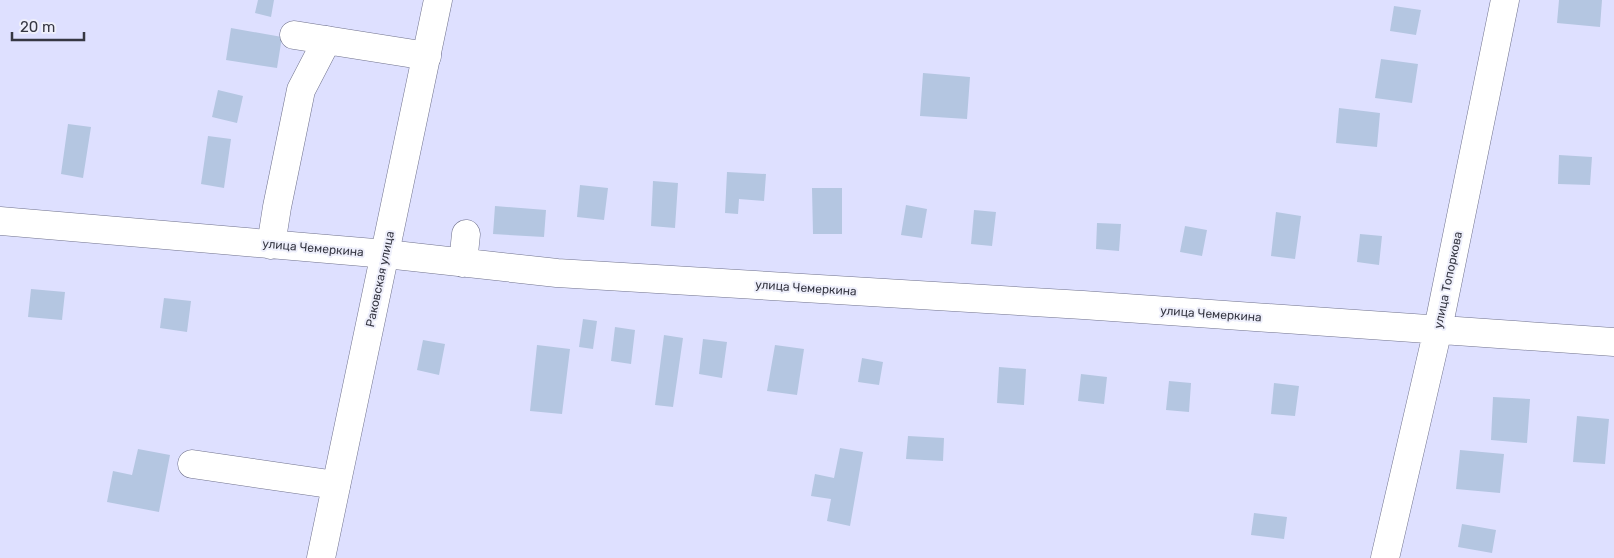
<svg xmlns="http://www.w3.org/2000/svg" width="1614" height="558" font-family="Rubik,sans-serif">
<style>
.building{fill:#b4c6e1}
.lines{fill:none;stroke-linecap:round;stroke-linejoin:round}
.minor-casing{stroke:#70728d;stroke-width:29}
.major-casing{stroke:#70728d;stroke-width:29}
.minor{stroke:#fff;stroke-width:28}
.major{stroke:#fff;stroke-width:28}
.labels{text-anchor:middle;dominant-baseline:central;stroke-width:4;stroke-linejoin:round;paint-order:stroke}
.street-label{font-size:12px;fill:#363743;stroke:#eeeffb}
</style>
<rect width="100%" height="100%" fill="#dee0ff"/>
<path class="building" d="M258 0H274L271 17 255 13Z
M1559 0H1602L1600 27 1557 23Z
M1394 6 1421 10 1416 35 1390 31Z
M231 28 282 37 277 68 226 60Z
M1381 59 1418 64 1412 103 1375 98Z
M923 73 970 77 967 119 920 116Z
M218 90 243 96 237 123 212 117Z
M1339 108 1380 113 1377 147 1336 143Z
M68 124 91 127 83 178 61 174Z
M208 136 231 139 224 188 201 184Z
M1559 155 1592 157 1590 185 1558 184Z
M727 172 766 174 764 201 739 199 738 214 725 213Z
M653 181 678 183 675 228 651 226Z
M580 185 608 188 604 220 577 217Z
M812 188H842V234H813Z
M906 205 927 209 922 238 901 235Z
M495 206 546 210 544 237 493 234Z
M974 210 996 212 992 246 971 244Z
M1276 212 1301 216 1295 259 1271 256Z
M1097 223 1121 224 1119 251 1096 249Z
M1185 226 1207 230 1202 256 1180 252Z
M1360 234 1382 236 1379 265 1357 262Z
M31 289 65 292 62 320 28 317Z
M164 298 191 301 187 332 160 328Z
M583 319 597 321 593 349 579 347Z
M615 327 635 330 631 364 611 361Z
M664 335 683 338 673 407 655 405Z
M703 339 727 342 722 378 699 374Z
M423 340 445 344 439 375 417 370Z
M537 345 570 349 562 414 530 411Z
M775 345 804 349 797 395 767 391Z
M862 358 883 362 879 385 858 382Z
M999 367 1026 369 1024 405 997 403Z
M1081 374 1107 377 1104 404 1078 401Z
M1169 381 1191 383 1189 412 1166 410Z
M1274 383 1299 386 1295 416 1271 414Z
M1493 397 1530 399 1527 443 1491 440Z
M1577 416 1609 419 1605 464 1573 462Z
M908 436 944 438 943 461 906 459Z
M840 448 863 452 850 526 827 521 831 499 811 496 815 474 834 478Z
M138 449 170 455 159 512 107 502 113 471 132 475Z
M1460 450 1504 454 1500 493 1456 489Z
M1254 513 1287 517 1284 539 1251 535Z
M1462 524 1496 530 1492 553 1458 547Z"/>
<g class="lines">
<defs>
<path id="minor" d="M294 35 427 56
M0 221 386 254 557 273 1083 305 1614 342
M271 245 277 207 301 90 327 40
M463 263 466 234
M192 464 336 485
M1385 558 1438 329 1505 0"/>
<path id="major" d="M321 558 438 0"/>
</defs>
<use href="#minor" class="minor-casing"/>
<use href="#major" class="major-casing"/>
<use href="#minor" class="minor"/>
<use href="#major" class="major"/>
</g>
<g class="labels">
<g class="street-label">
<text transform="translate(313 248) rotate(5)">улица Чемеркина</text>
<text transform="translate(380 279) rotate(-78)">Раковская улица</text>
<text transform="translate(1448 280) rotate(-78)">улица Топоркова</text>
<text transform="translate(806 288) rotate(4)">улица Чемеркина</text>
<text transform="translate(1211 314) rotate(4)">улица Чемеркина</text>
</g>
</g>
<path d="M12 32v8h72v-8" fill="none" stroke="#363743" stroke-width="2.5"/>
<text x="20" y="32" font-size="15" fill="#363743" stroke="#eeeffb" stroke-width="4" paint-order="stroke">20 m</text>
</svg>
